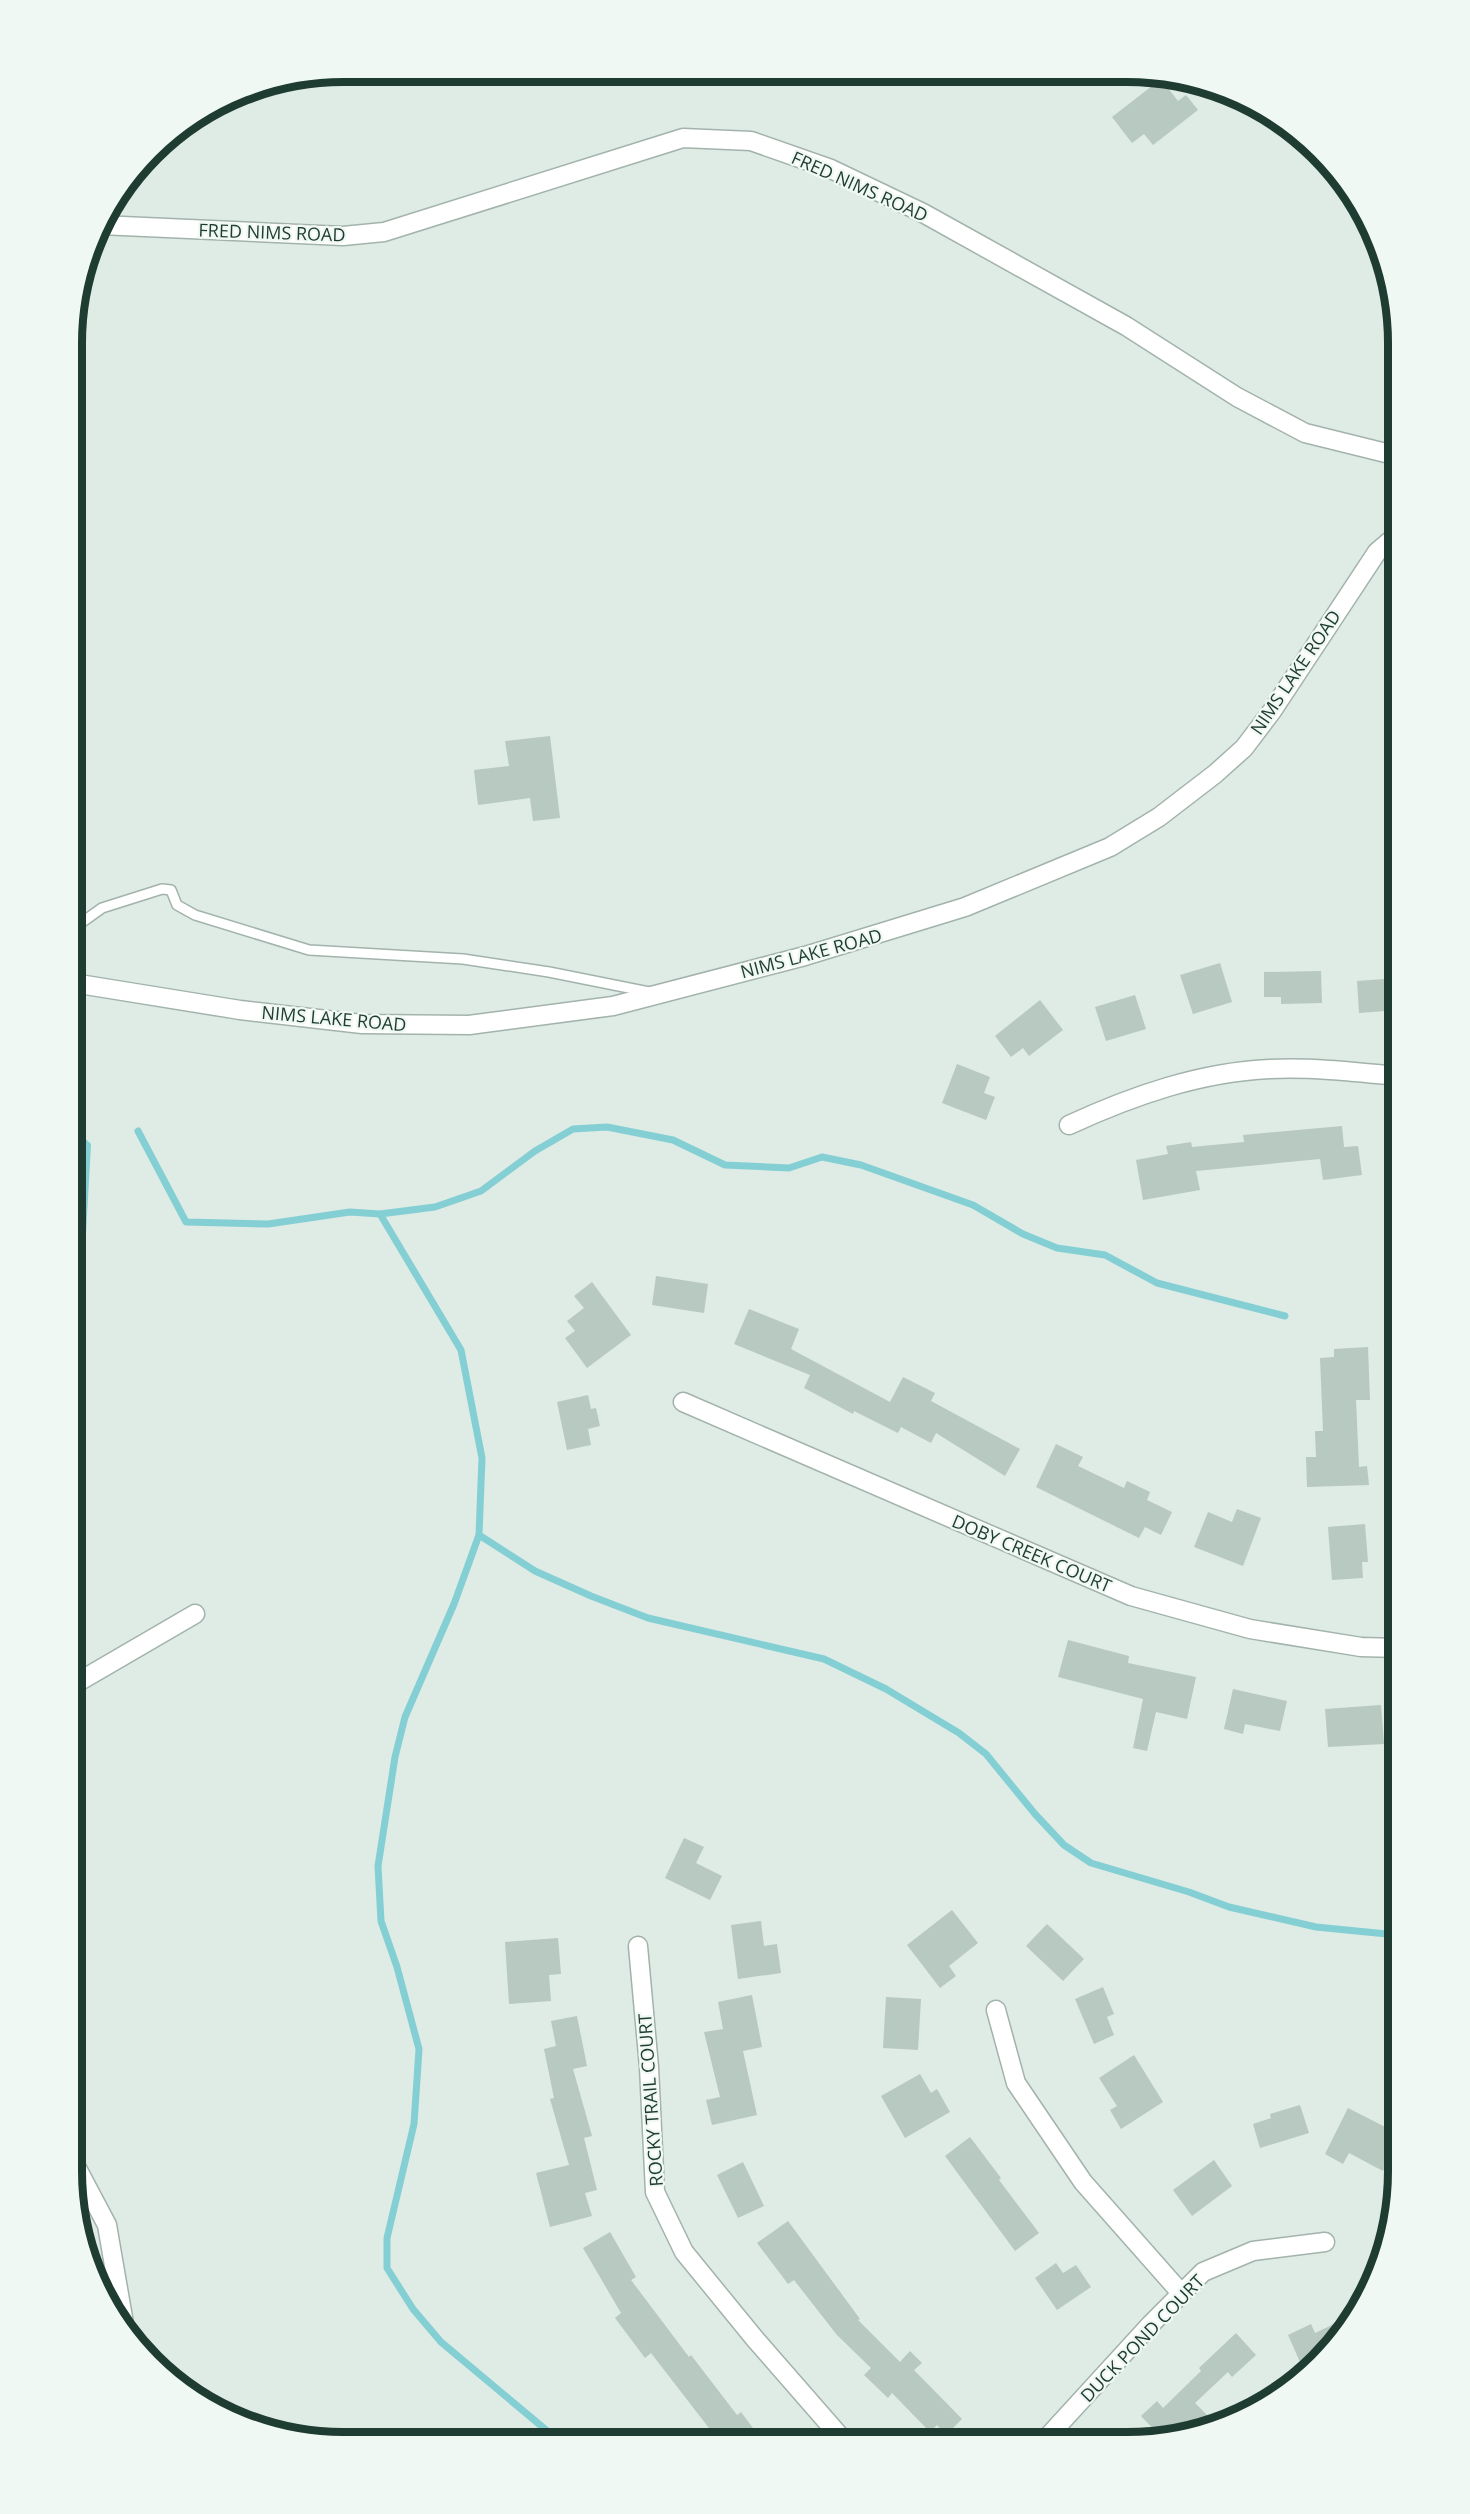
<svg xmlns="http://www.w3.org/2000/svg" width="1470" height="2514" font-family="'Open Sans',sans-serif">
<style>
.water{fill:#84cfd4}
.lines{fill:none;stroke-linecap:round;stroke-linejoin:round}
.stream{stroke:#84cfd4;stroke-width:7}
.building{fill:#b7c9c0}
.lane-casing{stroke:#a2b3ac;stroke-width:12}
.street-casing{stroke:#a2b3ac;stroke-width:21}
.lane{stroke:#fff;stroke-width:9}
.street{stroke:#fff;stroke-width:18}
.labels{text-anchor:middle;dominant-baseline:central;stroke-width:4.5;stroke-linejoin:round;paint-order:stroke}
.street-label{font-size:18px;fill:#1f3c32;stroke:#f0f8f3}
.rim{fill:none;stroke:#1f3c32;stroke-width:8}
</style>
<rect width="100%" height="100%" fill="#dfebe5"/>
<path class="water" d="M73 1127 91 1144 84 1270 73 1272Z"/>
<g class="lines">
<path class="stream" d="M138 1131 186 1222 268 1224 350 1212 380 1214 435 1207 481 1191 535 1151 573 1129 607 1127 673 1140 725 1165 789 1168 822 1157 861 1165 973 1205 1023 1234 1057 1248 1105 1255 1157 1283 1285 1316
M380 1214 461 1350 482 1458 479 1535 454 1604 405 1717 395 1757 378 1866 381 1921 397 1967 419 2049 414 2124 387 2238V2268L413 2309 441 2342 558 2440
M479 1535 535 1571 591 1596 648 1618 824 1659 886 1689 959 1733 986 1754 1035 1814 1064 1845 1091 1863 1189 1892 1229 1907 1316 1927 1397 1935"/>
</g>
<path class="building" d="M1161 79 1178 101 1186 95 1198 110 1153 145 1144 134 1132 143 1112 117Z
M550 736 560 818 533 821 530 798 478 805 474 770 509 766 505 741Z
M1220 963 1232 1002 1193 1014 1180 975Z
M1321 971 1322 1003 1281 1004V997H1264V972Z
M1398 978V1010L1359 1013 1357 981Z
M1135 995 1146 1029 1106 1041 1095 1007Z
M1040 1000 1063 1030 1029 1056 1023 1048 1011 1057 995 1036Z
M957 1064 990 1077 984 1093 995 1097 986 1120 942 1103Z
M1342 1126 1344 1147 1358 1146 1362 1175 1323 1180 1320 1159 1196 1171 1200 1190 1143 1200 1136 1160 1168 1154 1166 1146 1191 1142 1192 1147 1244 1142 1243 1135Z
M656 1276 708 1284 704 1313 652 1305Z
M592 1282 631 1335 587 1368 565 1338 575 1331 567 1321 584 1308 574 1296Z
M749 1309 799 1329 791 1349 890 1402 903 1377 935 1393 931 1401 1020 1449 1005 1476 936 1433 931 1443 901 1427 898 1433 854 1411 853 1414 804 1388 810 1375 734 1344Z
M1368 1347 1370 1400H1356L1359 1467 1367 1466 1369 1485 1307 1487 1306 1457H1316L1315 1431H1323L1320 1358 1334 1357V1349Z
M588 1395 591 1409 596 1408 600 1426 588 1429 591 1445 567 1450 557 1402Z
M1056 1444 1083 1457 1078 1466 1124 1488 1127 1481 1150 1492 1147 1500 1172 1512 1161 1535 1145 1527 1139 1538 1036 1487Z
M1237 1509 1261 1518 1243 1566 1194 1547 1208 1512 1232 1522Z
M1365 1524 1368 1562H1362L1363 1578 1332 1580 1328 1527Z
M1068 1640 1129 1656 1128 1663 1196 1677 1187 1719 1156 1712 1147 1751 1133 1748 1143 1699 1058 1677Z
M1233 1689 1287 1701 1280 1731 1245 1724 1243 1734 1224 1729Z
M1381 1705 1384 1744 1328 1747 1325 1709Z
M684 1838 704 1847 696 1863 722 1876 710 1900 665 1878Z
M952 1910 978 1943 949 1966 956 1976 940 1988 907 1945Z
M761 1921 764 1946 777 1944 781 1973 738 1979 731 1925Z
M1047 1924 1084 1959 1063 1981 1026 1946Z
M558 1938 561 1974 549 1975 551 2001 509 2004 505 1942Z
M1103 1987 1114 2014 1107 2017 1114 2035 1094 2044 1075 1999Z
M752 1995 762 2047 743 2051 757 2115 712 2125 706 2100 720 2097 704 2032 723 2029 718 2002Z
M886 1997 921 1999 918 2050 883 2048Z
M577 2016 587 2066 573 2069 592 2136 584 2138 597 2190 585 2193 592 2216 550 2227 536 2173 569 2165 550 2099 554 2098 544 2049 556 2046 551 2021Z
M1134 2055 1163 2102 1121 2129 1110 2110 1117 2106 1099 2078Z
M920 2074 931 2093 937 2089 950 2112 905 2138 881 2096Z
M1300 2105 1309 2133 1260 2148 1253 2124 1271 2118 1270 2114Z
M1348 2108 1397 2133V2141L1383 2171 1349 2153 1343 2164 1325 2154Z
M970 2137 1001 2178 999 2180 1039 2233 1015 2251 945 2156Z
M1214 2160 1232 2186 1192 2216 1173 2190Z
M743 2162 764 2206 738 2218 717 2175Z
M788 2221 860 2319 858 2320 900 2362 910 2351 922 2363 914 2370 962 2419 946 2435 937 2425 930 2432 892 2393 888 2398 864 2375 871 2368 837 2335 794 2280 788 2284 757 2243Z
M610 2232 636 2277 631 2280 689 2357 691 2355 737 2415 741 2412 753 2428 746 2434 751 2441H719L651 2353 645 2358 615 2318 621 2313 583 2248Z
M1056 2263 1063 2273 1076 2265 1091 2287 1057 2310 1035 2278Z
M1336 2323 1342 2336 1304 2371 1288 2335 1311 2324 1315 2333Z
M1236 2333 1256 2355 1232 2377 1228 2372 1195 2403 1212 2420 1202 2430 1160 2436 1141 2416 1157 2401 1163 2408 1201 2371 1199 2368Z"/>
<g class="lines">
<defs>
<path id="lane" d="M74 928 102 908 162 889 171 890 177 905 195 915 309 950 463 959 549 972 649 992"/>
<path id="street" d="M100 225 343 236 384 232 683 138 751 141 831 169 923 213 1126 326 1237 397 1305 433 1398 456
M73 983 240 1010 362 1024 469 1025 613 1006 805 956 965 907 1110 847 1159 817 1215 774 1244 748 1272 711 1377 552 1398 534
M1069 1125C1132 1096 1200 1072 1270 1069 1311 1067 1357 1072 1398 1076
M683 1402 1131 1596 1250 1629 1361 1647 1398 1648
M73 1685 195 1614
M638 1946 649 2067 655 2192 684 2252 755 2339 844 2441
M996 2010 1016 2083 1083 2182 1181 2293
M72 2159 107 2225 125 2329
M1043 2442 1150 2325 1203 2272 1253 2251 1325 2242"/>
</defs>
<use href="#lane" class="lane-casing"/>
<use href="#street" class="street-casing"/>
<use href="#lane" class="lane"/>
<use href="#street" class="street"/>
</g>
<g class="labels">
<g class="street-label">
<text transform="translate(860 186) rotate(24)">FRED NIMS ROAD</text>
<text transform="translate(272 232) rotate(2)">FRED NIMS ROAD</text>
<text transform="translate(1295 672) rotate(-56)">NIMS LAKE ROAD</text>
<text transform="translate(811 953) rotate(-15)">NIMS LAKE ROAD</text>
<text transform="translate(334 1018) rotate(5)">NIMS LAKE ROAD</text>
<text transform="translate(1032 1553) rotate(23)">DOBY CREEK COURT</text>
<text transform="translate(650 2100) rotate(-94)">ROCKY TRAIL COURT</text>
<text transform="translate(1142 2338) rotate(-46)">DUCK POND COURT</text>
</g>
</g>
<path d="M0 0H1470V2514H0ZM343 82H1127A261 261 0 0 1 1388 343V2171A261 261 0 0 1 1127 2432H343A261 261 0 0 1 82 2171V343A261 261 0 0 1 343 82Z" fill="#f0f8f3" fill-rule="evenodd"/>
<path class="rim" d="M343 82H1127A261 261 0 0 1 1388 343V2171A261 261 0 0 1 1127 2432H343A261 261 0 0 1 82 2171V343A261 261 0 0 1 343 82Z"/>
</svg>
